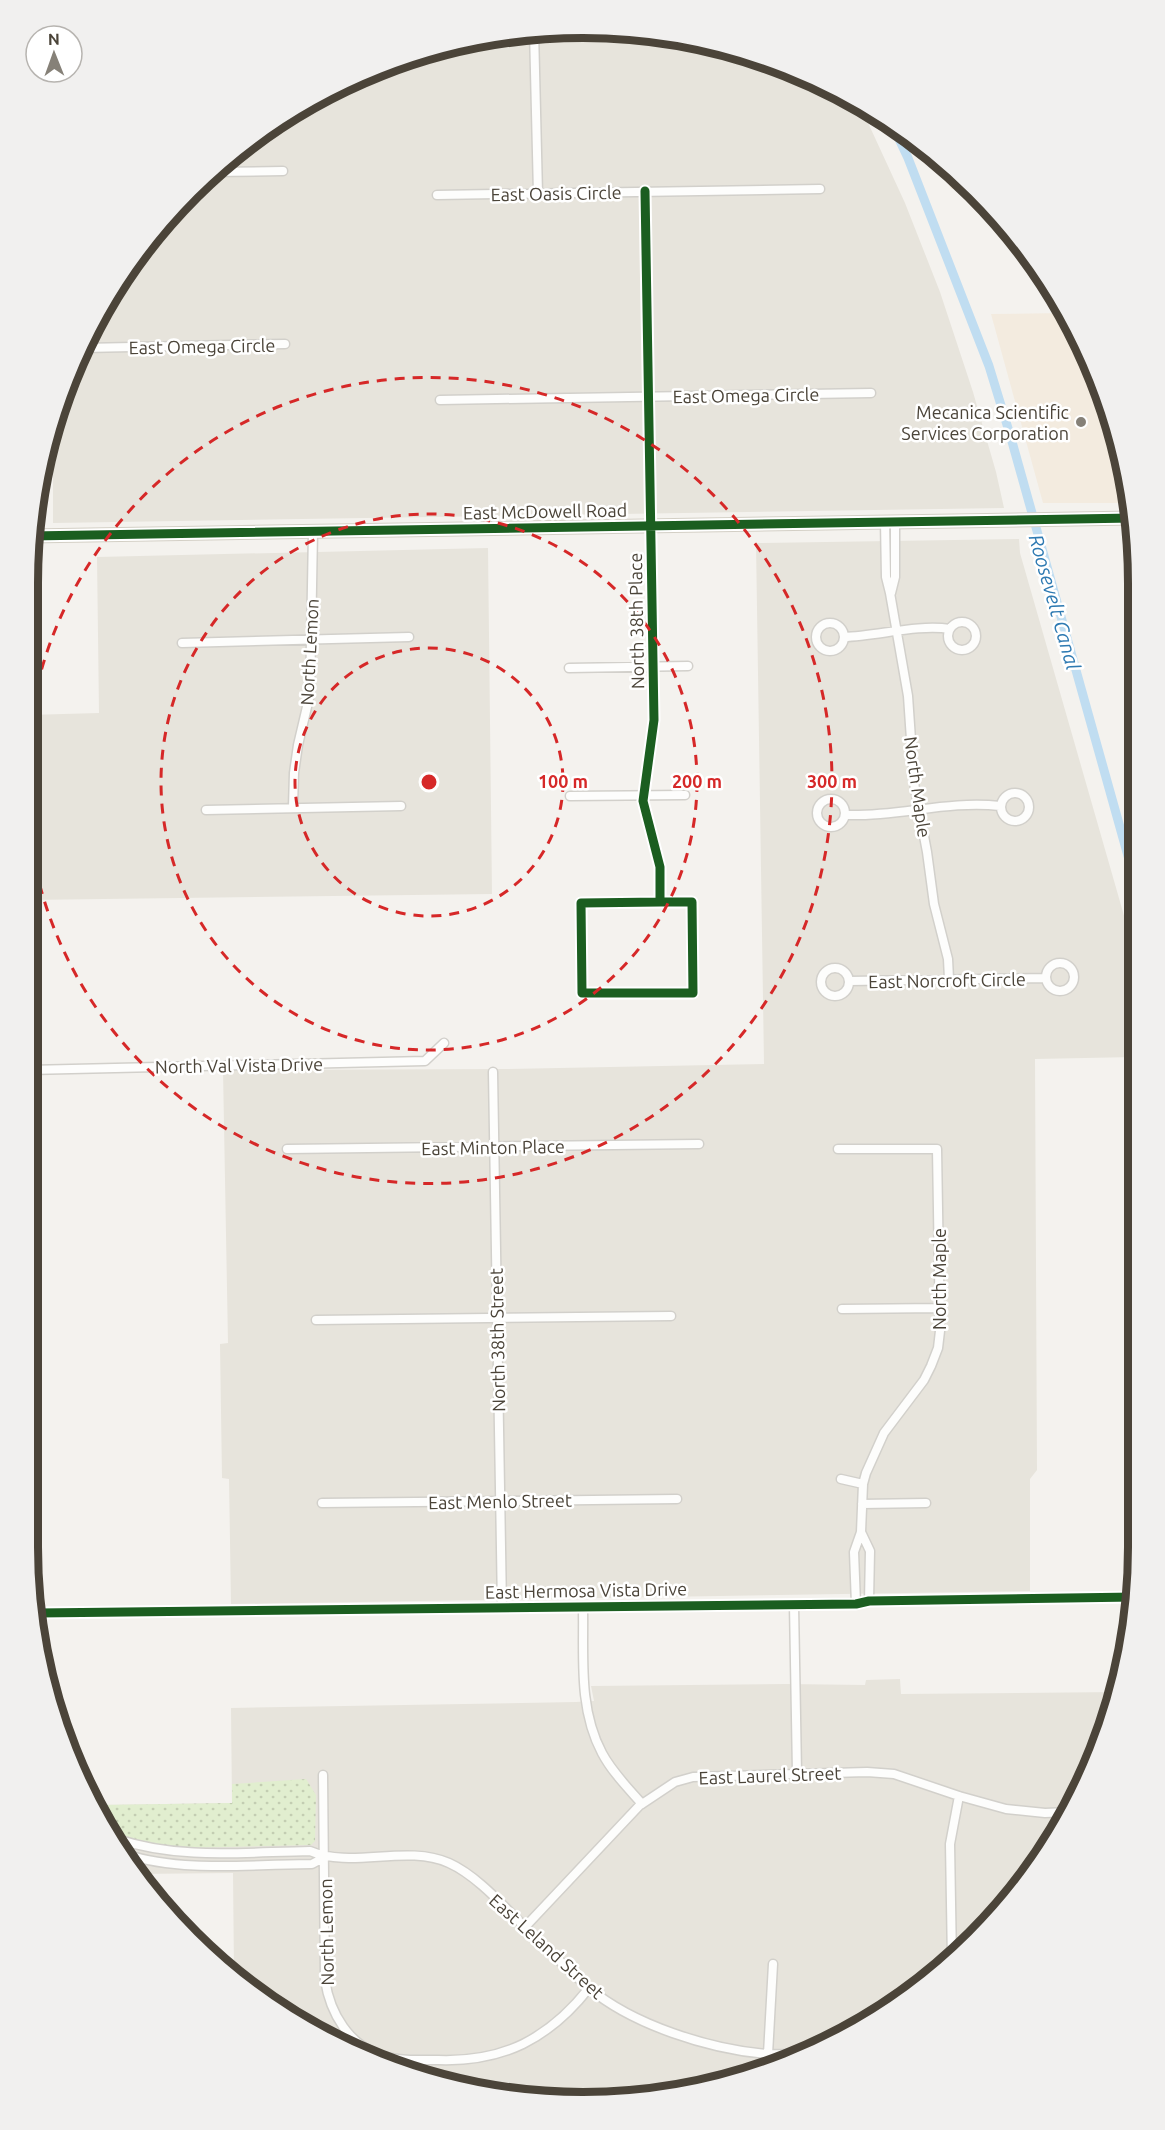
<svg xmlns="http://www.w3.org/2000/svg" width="1165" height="2130" viewBox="0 0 1165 2130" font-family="Ubuntu,sans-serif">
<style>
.residential{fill:#e7e4dc}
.commercial{fill:#f3ebdf}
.park{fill:url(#park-dots)}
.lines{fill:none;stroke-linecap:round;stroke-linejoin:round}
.canal{stroke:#c0ddf1;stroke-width:9}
.street-casing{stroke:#d2d0cb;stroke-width:11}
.secondary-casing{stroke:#d3cfc5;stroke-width:15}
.street{stroke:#fdfdfc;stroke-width:8}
.secondary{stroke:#f7f6f1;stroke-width:12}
.cycleway-casing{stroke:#fff;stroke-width:13}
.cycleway{stroke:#1b5e20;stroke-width:9}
.ring{fill:none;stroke:#d62828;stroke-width:3;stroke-dasharray:10 8}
.poi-dot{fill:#868178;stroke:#fff;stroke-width:2}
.labels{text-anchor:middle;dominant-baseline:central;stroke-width:5;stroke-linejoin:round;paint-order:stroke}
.street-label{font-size:18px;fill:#4b4439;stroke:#fff}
.poi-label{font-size:18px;fill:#4b4439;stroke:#fff;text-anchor:end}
.water-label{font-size:20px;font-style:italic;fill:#2e7ab2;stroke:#fff}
.rim{fill:none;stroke:#4b4439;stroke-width:8}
.centre{fill:#d62828;stroke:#fff;stroke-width:3}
.ring-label{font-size:18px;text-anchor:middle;font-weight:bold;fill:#d62828;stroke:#fff;stroke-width:5;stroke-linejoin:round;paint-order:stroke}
</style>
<defs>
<pattern id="park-dots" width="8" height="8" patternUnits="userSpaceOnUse" patternTransform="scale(1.5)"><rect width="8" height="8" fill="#e1eecf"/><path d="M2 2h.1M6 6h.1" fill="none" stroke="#c3cdb2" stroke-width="1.8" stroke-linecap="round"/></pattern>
</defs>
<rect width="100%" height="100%" fill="#f4f2ee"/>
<path class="residential" d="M546,28l109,4 106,24 97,45 47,102 35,89 33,100 23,80 8,36 -951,15v-89l-5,-1 53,-128 64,-89 79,-74 93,-58 101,-38z
M1019,539l1,14 115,401v103l-100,2 2,411 -7,9v112l-799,13 -2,-125 -7,-1 -2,-134 8,-1 -5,-273 284,-1 257,-5 -8,-521z
M488,548l4,346 -464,6v-185l71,-2 -2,-156z
M900,1679l1,15 218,-2 -55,133 -115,140 -154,96 -176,41 -180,-18 -165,-74 -40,-38 -1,-99 -97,1 -37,-69 133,-2 -1,-95 345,-6 18,-1 -3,-15 195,-2 79,1 1,-5z"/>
<path class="commercial" d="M936,156l13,9 21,24h-19z
M1064,313l44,91 24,99h-89l-52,-189z"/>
<path class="park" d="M306,1779l10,16 -1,46 -4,4 -126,3 -27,-3 -44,-12 -15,-28 133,-2v-19z"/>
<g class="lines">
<path class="canal" d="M892,124l16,34 81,208 22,72 124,443"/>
<g class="street-casing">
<path id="street" d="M534,30l4,164
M212,172l71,-1
M645,191l9,529 -11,81 17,66v35h32l1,91h-111l-1,-90 79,-1
M437,195l383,-6
M83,348l202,-4
M440,400l431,-7
M885,522l1,55 4,16 18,103 6,87 13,69 7,52 14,55 1,20
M891,593l4,-16v-55
M948 636a14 14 0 1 1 28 0a14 14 0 1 1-28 0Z
M816 637a14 14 0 1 1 28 0a14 14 0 1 1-28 0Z
M844,637c34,-1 73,-13 106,-8
M182,643l227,-6
M569,668l119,-2
M1001 807a14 14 0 1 1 28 0a14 14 0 1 1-28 0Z
M570,796l115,-1
M817 813a14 14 0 1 1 28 0a14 14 0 1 1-28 0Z
M293,807l1,-34 4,-28 12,-51 3,-162
M206,810l195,-4
M846,815c52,2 102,-15 154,-9
M1046 977a14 14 0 1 1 28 0a14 14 0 1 1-28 0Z
M821 982a14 14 0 1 1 28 0a14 14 0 1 1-28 0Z
M849,981l197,-3
M28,1070l397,-9 19,-18
M493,1072l9,536
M287,1149l412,-5
M838,1149h99l3,182 -2,17 -7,18 -7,14 -40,53 -18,40 -3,11 -2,48 -7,20 2,52
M842,1309l98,-1
M316,1320l355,-4
M841,1479l22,5
M322,1503l355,-4
M862,1504l64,-1
M861,1532l9,19 -1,50
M794,1605l3,168
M583,1607c1,49 -5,101 19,146 10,19 26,35 40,51
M38,1613l818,-9 13,-3 266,-4
M323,1775l2,205c5,33 24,66 58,76 18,5 37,4 55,4 29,1 58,-3 85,-16 26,-13 48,-33 66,-56
M117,1839c63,21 128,13 193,12 42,18 96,-7 139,12 29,13 57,46 80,68 20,19 39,39 60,57 44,37 120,61 177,66 13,1 27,0 41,-1
M125,1854c57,19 128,10 187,10l13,-7
M525,1927l114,-121 36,-24 18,-5 174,-5 27,2 65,22 47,13 39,4 24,-1
M952,1962l-2,-118 9,-48
M768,2054l5,-90"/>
</g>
<g class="secondary-casing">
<path id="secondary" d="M30,536l1103,-18"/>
</g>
<use href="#street" class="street"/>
<use href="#secondary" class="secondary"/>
<g class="cycleway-casing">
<path id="cycleway" d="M645,191l9,529 -11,81 17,66v35h32l1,91h-111l-1,-90 79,-1
M30,536l1103,-18
M38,1613l818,-9 13,-3 266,-4"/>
</g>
<use href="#cycleway" class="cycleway"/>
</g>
<g class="ring">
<circle cx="429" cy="782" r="134"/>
<circle cx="429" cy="782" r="268"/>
<path d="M28 740A403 403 0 1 1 28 821"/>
</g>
<circle class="poi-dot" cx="1081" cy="422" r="6"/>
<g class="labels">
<g class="street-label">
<text transform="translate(556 193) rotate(-1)">East Oasis Circle</text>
<text transform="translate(202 346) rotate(-1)">East Omega Circle</text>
<text transform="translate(746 395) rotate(-1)">East Omega Circle</text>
<text transform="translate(545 511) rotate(-1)">East McDowell Road</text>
<text transform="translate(636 621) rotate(-91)">North 38th Place</text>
<text transform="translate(309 652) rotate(-87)">North Lemon</text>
<text transform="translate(918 787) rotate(82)">North Maple</text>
<text transform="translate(947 980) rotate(-1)">East Norcroft Circle</text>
<text transform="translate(239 1065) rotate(-1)">North Val Vista Drive</text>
<text transform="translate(493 1147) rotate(-1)">East Minton Place</text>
<text transform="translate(939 1279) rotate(-90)">North Maple</text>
<text transform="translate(497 1340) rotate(-91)">North 38th Street</text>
<text transform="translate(500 1501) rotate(-1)">East Menlo Street</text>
<text transform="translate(586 1590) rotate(-1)">East Hermosa Vista Drive</text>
<text transform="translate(770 1775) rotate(-2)">East Laurel Street</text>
<text transform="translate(326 1932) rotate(-91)">North Lemon</text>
<text transform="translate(547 1946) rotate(42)">East Leland Street</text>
</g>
<g class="poi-label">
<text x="1069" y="412">Mecanica Scientific<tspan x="1069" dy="21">Services Corporation</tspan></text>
</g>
<g class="water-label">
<text transform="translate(1055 602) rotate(74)">Roosevelt Canal</text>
</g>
</g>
<path d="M0 0H1165V2130H0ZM583 38H583A545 545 0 0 1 1128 583V1547A545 545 0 0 1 583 2092H583A545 545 0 0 1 38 1547V583A545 545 0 0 1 583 38Z" fill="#f1f0ef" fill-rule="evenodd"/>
<path class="rim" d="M583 38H583A545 545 0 0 1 1128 583V1547A545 545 0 0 1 583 2092H583A545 545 0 0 1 38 1547V583A545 545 0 0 1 583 38Z"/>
<circle cx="429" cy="782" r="9" class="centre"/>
<g class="ring-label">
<text x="563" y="788">100 m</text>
<text x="697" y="788">200 m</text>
<text x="832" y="788">300 m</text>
</g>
<g transform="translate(54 54) rotate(359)"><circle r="28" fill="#ffffff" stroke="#b7b4b0" stroke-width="1.5"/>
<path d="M0-4.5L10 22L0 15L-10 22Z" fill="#868178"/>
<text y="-9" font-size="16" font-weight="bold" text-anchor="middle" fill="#4b4439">N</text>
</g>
</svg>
